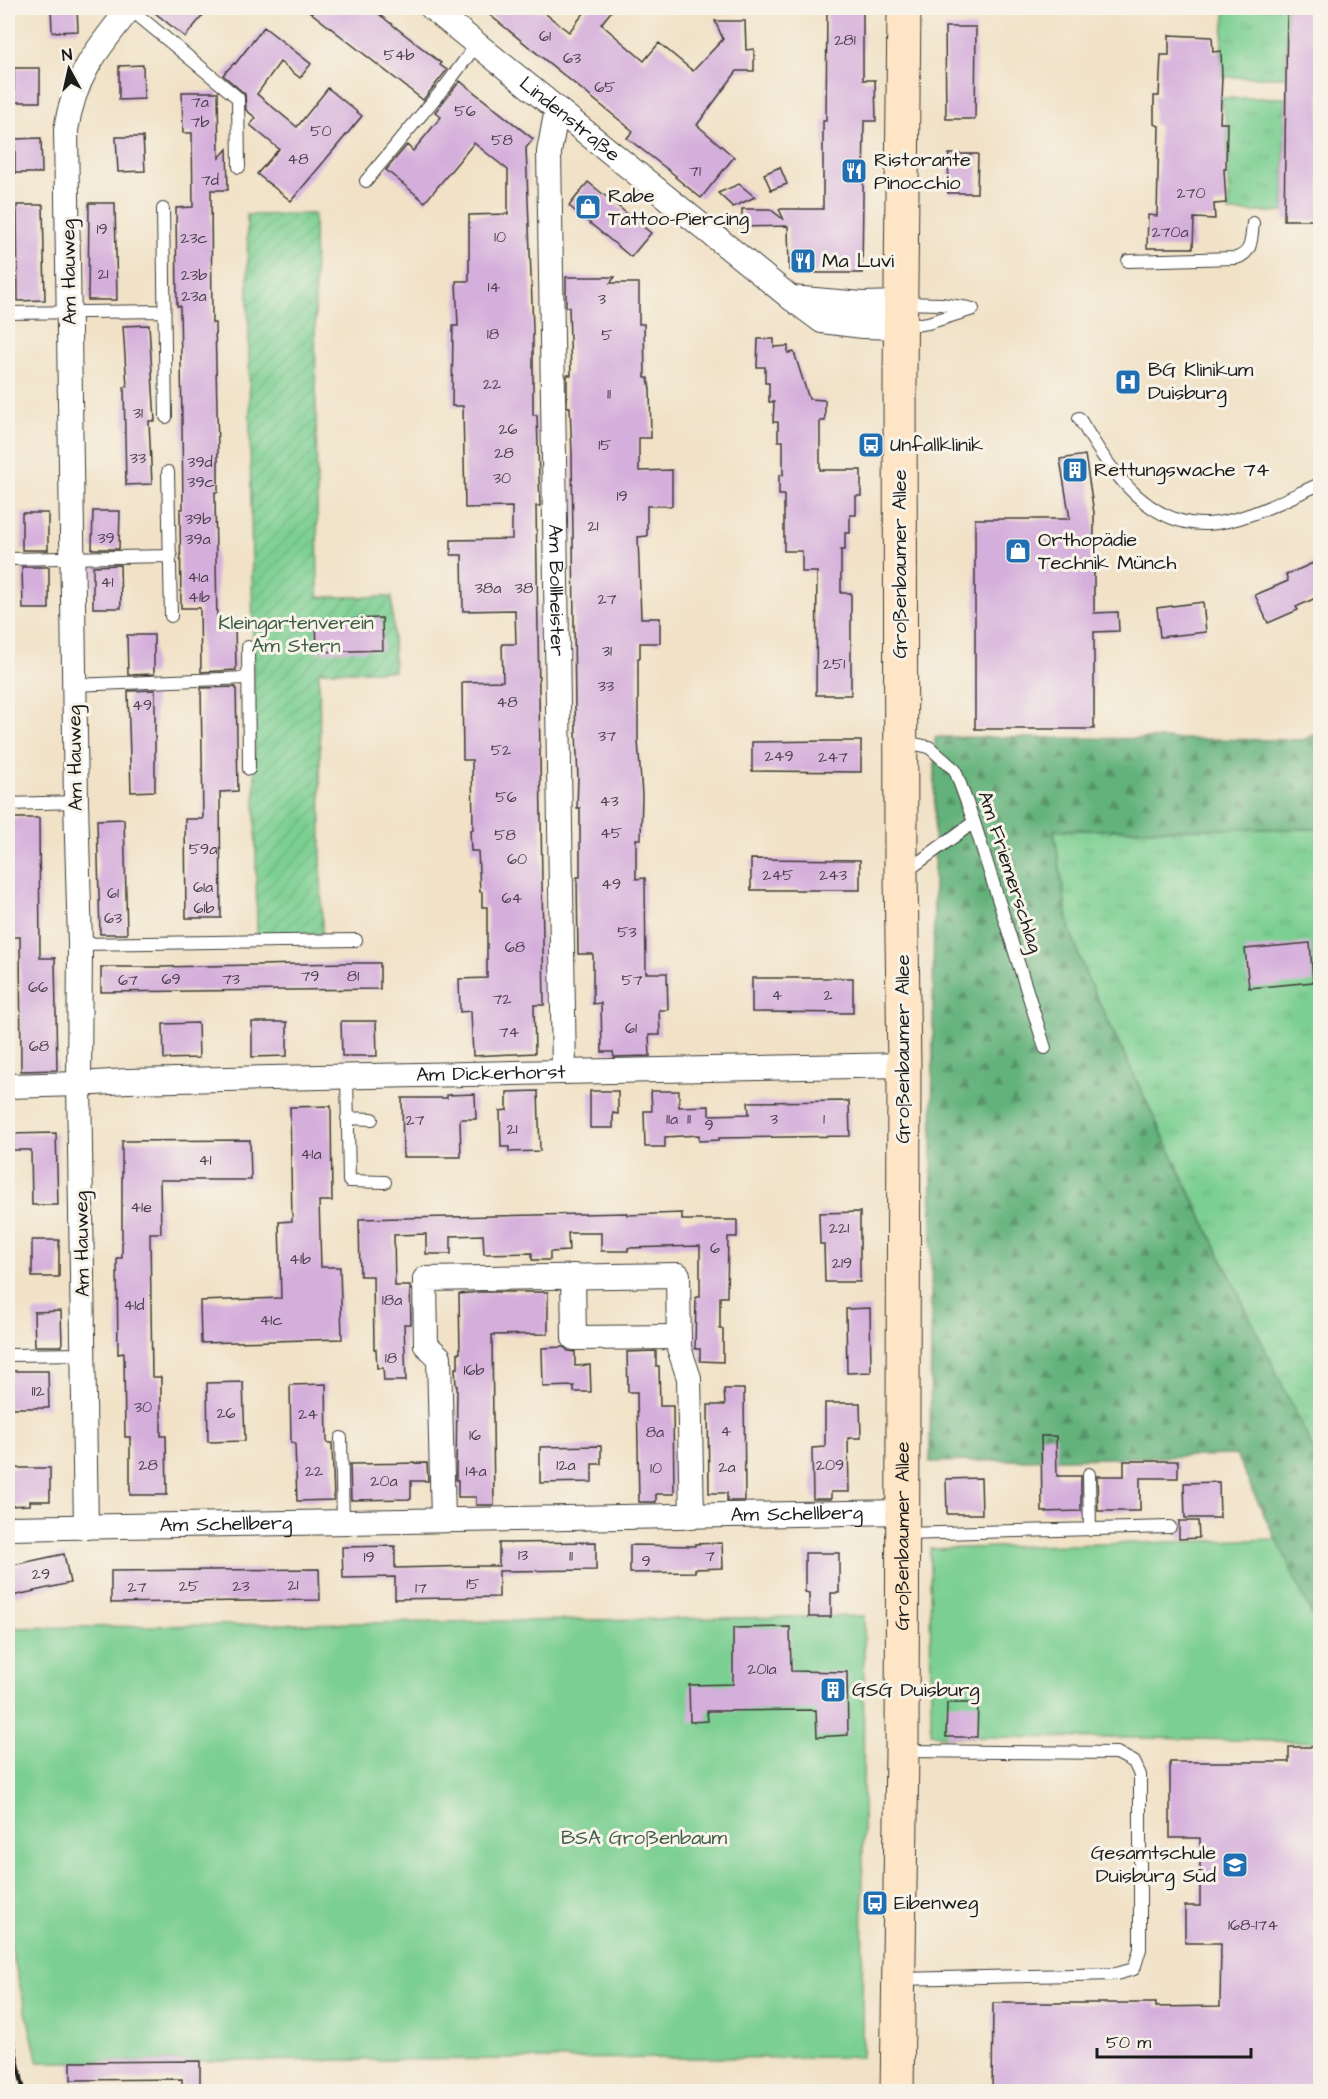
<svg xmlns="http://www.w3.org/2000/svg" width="1328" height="2099" viewBox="0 0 1328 2099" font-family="'Architects Daughter',sans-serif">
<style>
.grass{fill:url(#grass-tufts);stroke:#4c7657;stroke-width:1.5}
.forest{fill:url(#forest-firs);stroke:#40674c;stroke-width:1.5}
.park{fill:#7bcf92;stroke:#4c7657;stroke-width:1.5}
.garden{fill:url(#garden-furrows);stroke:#4c7657;stroke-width:1.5}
.building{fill:#d5afdb}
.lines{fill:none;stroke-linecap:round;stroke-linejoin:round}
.lane-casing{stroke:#3c3a36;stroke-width:14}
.street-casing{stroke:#3c3a36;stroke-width:26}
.secondary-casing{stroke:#3c3a36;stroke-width:35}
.lane{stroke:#fff;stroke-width:12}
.street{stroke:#fff;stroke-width:24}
.secondary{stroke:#fde5c5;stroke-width:33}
.rail{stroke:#1c1c1c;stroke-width:4.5}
.labels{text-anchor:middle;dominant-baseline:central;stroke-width:6;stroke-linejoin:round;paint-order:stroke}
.number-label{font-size:16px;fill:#4a414c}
.street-label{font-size:20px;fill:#1c1c1c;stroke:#f7f3e8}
.poi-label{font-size:20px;fill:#1c1c1c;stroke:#f7f3e8;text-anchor:start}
.park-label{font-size:20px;fill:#3d5b45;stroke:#f7f3e8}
</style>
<defs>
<pattern id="grass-tufts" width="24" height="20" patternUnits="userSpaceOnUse" patternTransform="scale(1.5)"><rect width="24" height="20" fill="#7bcf92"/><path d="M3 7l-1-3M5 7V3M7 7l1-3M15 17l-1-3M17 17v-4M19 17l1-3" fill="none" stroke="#6ab17d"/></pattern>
<pattern id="forest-firs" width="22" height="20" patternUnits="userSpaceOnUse" patternTransform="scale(1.5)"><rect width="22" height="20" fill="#64b27c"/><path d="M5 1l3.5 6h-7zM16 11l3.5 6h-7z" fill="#529065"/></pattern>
<pattern id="garden-furrows" width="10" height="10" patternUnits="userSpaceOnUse" patternTransform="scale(1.5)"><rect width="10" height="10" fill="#7bcf92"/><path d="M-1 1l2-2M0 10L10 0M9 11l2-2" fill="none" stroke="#6ab17d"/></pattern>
</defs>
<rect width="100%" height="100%" fill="#f7f3e8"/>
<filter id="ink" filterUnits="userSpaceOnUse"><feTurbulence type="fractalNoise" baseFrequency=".0167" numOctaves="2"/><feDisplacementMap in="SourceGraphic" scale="12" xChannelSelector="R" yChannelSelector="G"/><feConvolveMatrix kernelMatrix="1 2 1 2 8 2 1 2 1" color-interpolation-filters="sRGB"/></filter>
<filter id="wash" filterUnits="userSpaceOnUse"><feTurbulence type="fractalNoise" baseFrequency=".008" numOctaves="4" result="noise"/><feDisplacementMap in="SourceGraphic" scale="24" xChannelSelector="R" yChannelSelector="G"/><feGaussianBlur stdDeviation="1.35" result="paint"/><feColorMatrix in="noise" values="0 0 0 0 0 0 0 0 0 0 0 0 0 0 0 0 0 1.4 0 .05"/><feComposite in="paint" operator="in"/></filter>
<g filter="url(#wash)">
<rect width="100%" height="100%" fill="#f1e2c7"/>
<path class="grass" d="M1226,8h61l-1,69h-64l-1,-26z
M1221,98h64l-1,114h-55l-2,-89z
M1320,829v636l-234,-490 -17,-48 -15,-97z"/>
<path class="forest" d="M1320,732v97l-266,1 15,97 17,48 234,489v170l-84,-179 -306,7 5,-725 368,3z"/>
<path class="park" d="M1277,1539l43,95v108l-172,-4 -171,-1h-31l-15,-4 -1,-184z
M864,1616l-2,441 -824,5 -30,-127v-307z"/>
<path class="garden" d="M314,214l4,383h74l2,74h-75l3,263 -65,1 -10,-720z"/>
<g id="blocks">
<path class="building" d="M51,8h26l1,23 -26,1z
M149,8h60l-24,29z
M305,8h66l70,55 -1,2 7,5 -24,30z
M481,8h57l31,24 19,-24h26l-13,16 43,37 15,-18 34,28 30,-32 -8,-18h30l1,29 8,-1v22h-17l-40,54 37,32 -33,41 -26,-21 1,-1 -49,-38 6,-7z
M827,8h36v72h12l1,41h-12l-2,152h-43l-30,-3 -1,-44 -46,1v-18h28l14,11 -5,-11h44v-88h3z
M1287,8h33v212h-36z
M264,27l47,37 -11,14 -20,-16 -23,32 40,33 31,-39 34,28 -71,85 -34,-27 22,-25 -29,-24 6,-7 -10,-8 -1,-16 -22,-19 11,-12 1,1z
M945,27h31l-1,92h-29z
M1169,35l43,2 1,15 8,-1 1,26 -2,46h7l-1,46h-2l2,34 -12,1 1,15 -21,-1 -1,30h-46l1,-33 9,1 2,-90 -5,-2v-28h5l2,-41h8z
M143,65l1,34 -25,1v-34z
M14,68h26v34h-26z
M460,81l73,58 -7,9 7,180v87h4l2,62 1,29h-4l8,499h-10l1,48 -62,3 -2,-45 -11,1 -1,-33 28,-1v-71h-5v-15h-2l-2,-41h-7l-1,-21h3l-1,-70h-9l-1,-78 41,-1 -1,-37h14l-1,-34 -52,1 -1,-56h-11v-15l61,-1v-32l-47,1 -2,-102h-11l1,-80h5l-2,-45h13v-66l39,-1v-44l-34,-27 -49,59 -39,-32 21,-25 6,6 28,-34 -6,-5z
M182,92h36l1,66 8,-9 1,41h-17l1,133h3l3,128v41h-3l2,133 18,-1 1,46 -35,2 -1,-64h-19l-1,-99h3l-1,-87 -2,-116h-3l-1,-98 17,-1 -1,-74h-9z
M116,137h27l2,34 -27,1z
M41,138l1,35h-27v-34z
M949,154h29l-1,39h-29z
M780,167l7,17 -16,6 -7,-16z
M588,182l63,51 -20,24 -62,-51z
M739,184l16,13 -22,10 -15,-14z
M89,203h26l2,97h-29z
M17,205h26l2,95 -27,1z
M566,277h49l-5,6h29v41h5l1,54h3l2,11 1,49h-12v33l33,-1v36h-25v30l-9,1 3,81h19v25h-20v15h-2v83l4,53 -1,45h-5v40l9,-1 1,95h21l1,37h-9l1,25h-11l1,21 -36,1 -1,-5h-11l-1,-49 -8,1v-50h-15l-1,-77h3v-69h-3l1,-29 -3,-71 -3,-254 -2,-47h-3v-32h4l-2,-68h-3z
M149,325l6,96h-6l3,63 -26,1 -2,-98h3l-4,-61z
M758,339h16v8l14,-1v7l6,-1 15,47 16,1v21h-5v49h41v26h-5v19h-6v18h-5v17h-4v43h10v102h-35l1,-123h-15v-21h-18v-56h-5v-20h4v-34h-5v-19h-5l1,-20h-5v-19h-4v-16h-8z
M1085,455l9,58v100l24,-1 1,19 -25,1v97h-119v-210h95l-10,-60z
M93,511h27l-1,38h-27z
M22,513h26v37h-26z
M1320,560v36l-24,11 2,3 -30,13 -13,-28 33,-14 -2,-6z
M120,565l1,43h-28v-42z
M22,567h27v42h-26z
M1203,602l3,30 -46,5 -3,-29z
M382,618l1,32 -66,2 -1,-32z
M127,635h27v39l-26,1z
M236,687l2,104 -18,1 1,126h-35l-1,-99h18l-2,-131z
M155,690v101l-24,1 -3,-101z
M829,741h32v31l-109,-1v-29z
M8,818h31l1,140h15l2,112 -36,1 -1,-134h-12z
M124,819l3,115h-27l-3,-114z
M751,859l109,1v30h-109z
M1310,943l3,39 -64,6 -4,-39z
M345,963h35v26l-279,3v-25h61z
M752,978h101v35l-101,-1z
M341,1021h35l1,35h-35z
M252,1022h35v34l-35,1z
M198,1023l1,35 -35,1 -1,-35z
M538,1091l2,60 -31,1v-5h-8l-1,-36 7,-1v-18z
M590,1091h28v23l-5,-1v15h-23z
M651,1091h28v16l30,-1v9l40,-1 -1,-12 101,-1 1,35 -131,2v2l-20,1v-6l-34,2v10h-20l-1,-36h8z
M475,1094l1,25h-16l1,38h-58l-1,-59h45v-3z
M331,1106l1,95h-13l2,66h19l2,72 -141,4 -1,-42 81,-3 -2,-76 13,-1 -2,-114z
M56,1133l2,72h-26l-1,-55h-23v-16z
M250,1140l1,40h-91l1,53h-11l2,144h9v59h5l1,59h-37v-58h-5l-1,-84 -6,1 -1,-96h5v-117z
M860,1212v70h-35l-1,-38h-4l-1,-31z
M627,1213v2l55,-2v7h55v17h-9l-1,60h-7v32h3v33l-23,-1v-12h-5l1,-52h4v-51l-72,2v3h-27v-18h-33l1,18 -19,1v8h-18v-7l-48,1 -1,-19 -32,1v18h-25v-20l-32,1 1,51h15l1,38h-7l2,57h-22l-1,-13h-6l-1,-19h-2l-1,-73h-13l-1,-57z
M32,1240h27v37h-27z
M479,1292h69v42l-56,1 2,170h-18v-8h-18v-17h-2l1,-94h-1l-1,-18h3v-15h2l-1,-59z
M870,1308l1,64 -24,1 -1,-64z
M61,1311l1,35h-27l-1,-34z
M564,1347l4,4 7,1v14l15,-1 1,27h-17v-6l-31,1 -1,-39z
M656,1351v15h3l1,40h13l1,88h-18v8h-17l-2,-110h-9l-1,-40z
M8,1371h40l1,37h-41z
M243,1382l2,59 -37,1 -1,-59z
M326,1384l1,59h5l2,57 -37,1 -2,-58h-4l-1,-58z
M724,1389h20l1,112h-18v-8h-18l-1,-88h17z
M825,1403h35l1,35h-13l1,54h-18v7h-18l-1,-51 13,-1z
M1041,1436h15l1,40h24v35l-39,1z
M601,1446v18h-9v18l-52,1v-36z
M1124,1461h54v17h-38v33h-42l-1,-35h27z
M427,1463l1,18h-17v18l-60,1 -1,-36z
M8,1468h42v33h-20v4l-22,1z
M981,1478l1,36h-35l-1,-35z
M1219,1482l1,36h-35l-1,-35z
M1179,1521h19l1,17 -20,1z
M596,1542v28l-97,1v26l-104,2v-22l-52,1 -1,-31 53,-1v22l81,-2h23v-23z
M722,1543l1,25 -28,1v3l-65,1v-28l65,1v-2z
M805,1553h34v40h-8v24h-22v-24l-4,-1z
M64,1554l6,29 -62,14v-31z
M319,1569l1,31 -209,3v-32z
M790,1627l1,44 56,1 1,63 -31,2 -1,-27 -109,1 1,10 -18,1 -1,-37 44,-1v-56z
M947,1703h31l-1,34h-31z
M1289,1747h31v344h-328l1,-88h163v4l64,-1 1,-63h-36v-37h15v-68h-30v-76h119z
M200,2061v30h-18v-12l-111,1v-18z"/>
</g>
</g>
<g filter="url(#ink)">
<use href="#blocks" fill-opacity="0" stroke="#3c3a36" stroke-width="1.5"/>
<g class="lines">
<g class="lane-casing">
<path id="lane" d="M129,8l109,90 1,69
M366,181l81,-97 30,-40
M163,209l3,208
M1128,261l108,-3c17,-5 15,-20 17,-35
M902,303l39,1 28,4
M8,313l156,-2
M901,327l27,-4 45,-14
M1079,418c28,47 66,108 128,106 39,-2 78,-25 113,-40
M168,472l3,144
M8,559l163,-3
M248,647l1,122
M74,685l173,-7
M901,741l28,6 26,23 19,52 71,226
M8,804l68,-2
M904,873l70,-51
M80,944l276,-4
M347,1076l2,105 36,1
M347,1118l25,1
M8,1355l75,-1
M341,1438l2,84
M1089,1474l1,56
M903,1534l267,-7
M900,1979l216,-5 18,-5 6,-20v-174l-6,-13 -17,-9 -212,-2"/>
</g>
<g class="street-casing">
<g id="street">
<path id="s1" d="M432,8l359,290 31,23 41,5 38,1"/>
<path id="s2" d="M557,109l-8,43 15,920"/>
<path d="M791,298l71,6 40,-1"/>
<path id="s3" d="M8,1086l71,-2 48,-3 777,-16"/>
<path d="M573,1276l1,62 105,-1"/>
<path d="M443,1520l-4,-163 -13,-12 -1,-66 253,-4 1,73 10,30 3,139"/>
<path d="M86,1527l-7,-443 1,-140 -4,-142 -10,-672c8,-54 31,-81 64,-122"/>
<path id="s4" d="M8,1528l894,-16"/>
</g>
</g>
<g class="secondary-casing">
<g id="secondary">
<path id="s5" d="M897,2092l5,-341 2,-686 -3,-189 -1,-500 4,-368"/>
</g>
</g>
<use href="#lane" class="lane"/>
<use href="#street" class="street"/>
<use href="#secondary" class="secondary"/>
<path class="rail" d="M8,2018l16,74
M8,2082l2,10"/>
</g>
</g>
<defs>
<g id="restaurant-square" transform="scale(1.35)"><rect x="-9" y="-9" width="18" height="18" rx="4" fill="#1f6fb2" stroke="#f7f3e8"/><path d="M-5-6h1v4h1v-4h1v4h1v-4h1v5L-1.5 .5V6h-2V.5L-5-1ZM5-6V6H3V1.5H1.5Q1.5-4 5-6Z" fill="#fff"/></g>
<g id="shop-square" transform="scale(1.35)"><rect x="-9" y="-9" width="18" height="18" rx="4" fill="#1f6fb2" stroke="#f7f3e8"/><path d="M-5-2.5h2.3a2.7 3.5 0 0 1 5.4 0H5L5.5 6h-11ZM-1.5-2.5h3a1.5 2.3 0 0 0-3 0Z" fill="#fff"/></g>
<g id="hospital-square" transform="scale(1.35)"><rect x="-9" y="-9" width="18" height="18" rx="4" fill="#1f6fb2" stroke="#f7f3e8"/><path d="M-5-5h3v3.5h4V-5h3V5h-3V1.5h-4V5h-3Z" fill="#fff"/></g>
<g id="bus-square" transform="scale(1.35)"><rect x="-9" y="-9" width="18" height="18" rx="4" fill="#1f6fb2" stroke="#f7f3e8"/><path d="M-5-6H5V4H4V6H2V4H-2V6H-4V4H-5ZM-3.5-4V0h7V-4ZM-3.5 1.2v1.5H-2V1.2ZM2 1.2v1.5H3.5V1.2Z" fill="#fff"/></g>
<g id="building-square" transform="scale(1.35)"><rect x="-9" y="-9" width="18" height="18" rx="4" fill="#1f6fb2" stroke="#f7f3e8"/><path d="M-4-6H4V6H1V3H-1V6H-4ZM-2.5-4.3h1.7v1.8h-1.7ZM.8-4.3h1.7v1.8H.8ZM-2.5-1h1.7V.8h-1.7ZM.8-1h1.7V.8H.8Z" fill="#fff"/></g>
<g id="school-square" transform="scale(1.35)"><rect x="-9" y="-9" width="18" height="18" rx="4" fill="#1f6fb2" stroke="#f7f3e8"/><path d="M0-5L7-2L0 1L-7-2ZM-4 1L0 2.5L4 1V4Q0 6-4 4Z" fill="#fff"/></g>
</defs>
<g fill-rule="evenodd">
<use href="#restaurant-square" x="854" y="171"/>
<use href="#shop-square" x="588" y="207"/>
<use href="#restaurant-square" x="803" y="261"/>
<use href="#hospital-square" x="1128" y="382"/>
<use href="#bus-square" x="871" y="445"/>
<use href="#building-square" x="1075" y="470"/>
<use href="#shop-square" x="1018" y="551"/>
<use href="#building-square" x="833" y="1690"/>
<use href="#school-square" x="1235" y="1865"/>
<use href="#bus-square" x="875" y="1903"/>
</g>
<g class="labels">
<g class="number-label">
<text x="545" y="36">61</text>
<text x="845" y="40">281</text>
<text x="399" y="55">54b</text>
<text x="572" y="58">63</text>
<text x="605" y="87">65</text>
<text x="200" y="102">7a</text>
<text x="465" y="111">56</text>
<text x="200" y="122">7b</text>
<text x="321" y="131">50</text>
<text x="502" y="140">58</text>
<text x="298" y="159">48</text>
<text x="695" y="171">71</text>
<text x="210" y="180">7d</text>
<text x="1191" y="193">270</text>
<text x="102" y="229">19</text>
<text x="1170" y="232">270a</text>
<text x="500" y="237">10</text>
<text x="194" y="238">23c</text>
<text x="103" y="274">21</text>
<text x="194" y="275">23b</text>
<text x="494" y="287">14</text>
<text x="194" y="296">23a</text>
<text x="602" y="299">3</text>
<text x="493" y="334">18</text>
<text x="607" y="335">5</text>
<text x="492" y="384">22</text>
<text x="609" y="394">11</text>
<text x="138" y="413">31</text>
<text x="508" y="429">26</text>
<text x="605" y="445">15</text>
<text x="504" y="453">28</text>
<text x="138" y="458">33</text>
<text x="200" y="462">39d</text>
<text x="502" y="478">30</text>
<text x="201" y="482">39c</text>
<text x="622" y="496">19</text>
<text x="198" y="519">39b</text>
<text x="593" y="526">21</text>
<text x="106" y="538">39</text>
<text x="198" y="539">39a</text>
<text x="198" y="577">41a</text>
<text x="107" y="582">41</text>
<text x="488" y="588">38a</text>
<text x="524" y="588">38</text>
<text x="199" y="597">41b</text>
<text x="607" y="599">27</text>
<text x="607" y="651">31</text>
<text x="834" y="664">251</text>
<text x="606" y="686">33</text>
<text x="507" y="702">48</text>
<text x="142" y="705">49</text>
<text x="607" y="736">37</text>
<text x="501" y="750">52</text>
<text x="779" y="756">249</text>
<text x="833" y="757">247</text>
<text x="506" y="797">56</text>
<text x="609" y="801">43</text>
<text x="611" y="833">45</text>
<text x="505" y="835">58</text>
<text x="203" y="849">59a</text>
<text x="517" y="859">60</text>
<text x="778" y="875">245</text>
<text x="833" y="875">243</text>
<text x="611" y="884">49</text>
<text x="203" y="887">61a</text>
<text x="113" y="893">61</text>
<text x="512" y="898">64</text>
<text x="204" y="908">61b</text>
<text x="113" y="918">63</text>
<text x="627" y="932">53</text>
<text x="515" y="947">68</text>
<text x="310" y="976">79</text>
<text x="353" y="976">81</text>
<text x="171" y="979">69</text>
<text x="231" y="979">73</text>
<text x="128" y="980">67</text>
<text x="632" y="980">57</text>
<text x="38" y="987">66</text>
<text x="777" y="995">4</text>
<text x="828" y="995">2</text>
<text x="502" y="999">72</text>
<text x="631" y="1028">61</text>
<text x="509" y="1032">74</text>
<text x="39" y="1046">68</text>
<text x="672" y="1119">11a</text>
<text x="689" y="1119">11</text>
<text x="774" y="1119">3</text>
<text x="824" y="1119">1</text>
<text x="415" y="1120">27</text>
<text x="709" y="1125">9</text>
<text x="512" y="1129">21</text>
<text x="311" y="1154">41a</text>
<text x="205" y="1160">41</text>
<text x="141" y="1207">41e</text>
<text x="839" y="1228">221</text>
<text x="715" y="1248">6</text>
<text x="300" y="1259">41b</text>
<text x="842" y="1263">219</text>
<text x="392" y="1300">18a</text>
<text x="134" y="1305">41d</text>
<text x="271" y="1320">41c</text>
<text x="391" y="1358">18</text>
<text x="474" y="1370">16b</text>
<text x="38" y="1391">112</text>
<text x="143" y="1407">30</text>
<text x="226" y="1413">26</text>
<text x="308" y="1414">24</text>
<text x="726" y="1431">4</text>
<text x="655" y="1432">8a</text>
<text x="475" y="1435">16</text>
<text x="148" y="1465">28</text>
<text x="566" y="1465">12a</text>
<text x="830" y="1465">209</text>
<text x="727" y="1467">2a</text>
<text x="656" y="1468">10</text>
<text x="314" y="1471">22</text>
<text x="476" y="1471">14a</text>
<text x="384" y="1481">20a</text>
<text x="523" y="1555">13</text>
<text x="571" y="1556">11</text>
<text x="710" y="1556">7</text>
<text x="369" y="1557">19</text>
<text x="646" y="1561">9</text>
<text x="41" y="1574">29</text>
<text x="473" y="1584">15</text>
<text x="293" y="1585">21</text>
<text x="189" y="1586">25</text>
<text x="241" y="1586">23</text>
<text x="137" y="1587">27</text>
<text x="421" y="1588">17</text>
<text x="762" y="1669">201a</text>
<text x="1253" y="1925">168-174</text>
</g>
<g class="street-label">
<text stroke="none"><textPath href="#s1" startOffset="177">Lindenstraße</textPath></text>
<text transform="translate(69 272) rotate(-91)">Am Hauweg</text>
<text transform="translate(900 564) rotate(-90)">Großenbaumer Allee</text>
<text stroke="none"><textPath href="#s2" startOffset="482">Am Bollheister</textPath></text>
<text transform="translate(75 758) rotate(-91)">Am Hauweg</text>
<text transform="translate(1010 872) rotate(72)">Am Friemerschlag</text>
<text transform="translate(903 1049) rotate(-90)">Großenbaumer Allee</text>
<text stroke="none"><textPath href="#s3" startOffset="483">Am Dickerhorst</textPath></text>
<text transform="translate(82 1244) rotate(-91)">Am Hauweg</text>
<text stroke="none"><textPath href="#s4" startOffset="789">Am Schellberg</textPath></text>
<text stroke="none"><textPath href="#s4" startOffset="218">Am Schellberg</textPath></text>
<text stroke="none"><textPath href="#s5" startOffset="556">Großenbaumer Allee</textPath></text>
</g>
<g class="poi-label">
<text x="874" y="160">Ristorante<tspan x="874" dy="23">Pinocchio</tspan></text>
<text x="608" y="196">Rabe<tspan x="608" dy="23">Tattoo-Piercing</tspan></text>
<text x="822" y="261">Ma Luvi</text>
<text x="1148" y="370">BG Klinikum<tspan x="1148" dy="23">Duisburg</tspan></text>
<text x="890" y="445">Unfallklinik</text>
<text x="1094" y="470">Rettungswache 74</text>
<text x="1038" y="540">Orthopädie<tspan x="1038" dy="23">Technik Münch</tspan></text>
<text x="852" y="1690">GSG Duisburg</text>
<text x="1216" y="1853" text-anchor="end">Gesamtschule<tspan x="1216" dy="23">Duisburg Süd</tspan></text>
<text x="894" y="1903">Eibenweg</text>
</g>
<g class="park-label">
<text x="296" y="623">Kleingartenverein<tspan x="296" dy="23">Am Stern</tspan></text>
<text x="644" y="1838">BSA Großenbaum</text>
</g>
</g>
<rect width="1328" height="2099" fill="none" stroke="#f7f3e8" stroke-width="30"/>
<g transform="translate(69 69) rotate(352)" stroke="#f7f3e8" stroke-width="4.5" paint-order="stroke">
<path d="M0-4.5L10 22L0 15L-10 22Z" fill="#1c1c1c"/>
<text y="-9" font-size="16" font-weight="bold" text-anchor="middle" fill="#1c1c1c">N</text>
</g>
<path d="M1097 2048v9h154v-9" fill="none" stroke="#1c1c1c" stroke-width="3"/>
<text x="1106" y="2048" font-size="18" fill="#1c1c1c" stroke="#f7f3e8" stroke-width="4.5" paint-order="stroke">50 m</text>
</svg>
